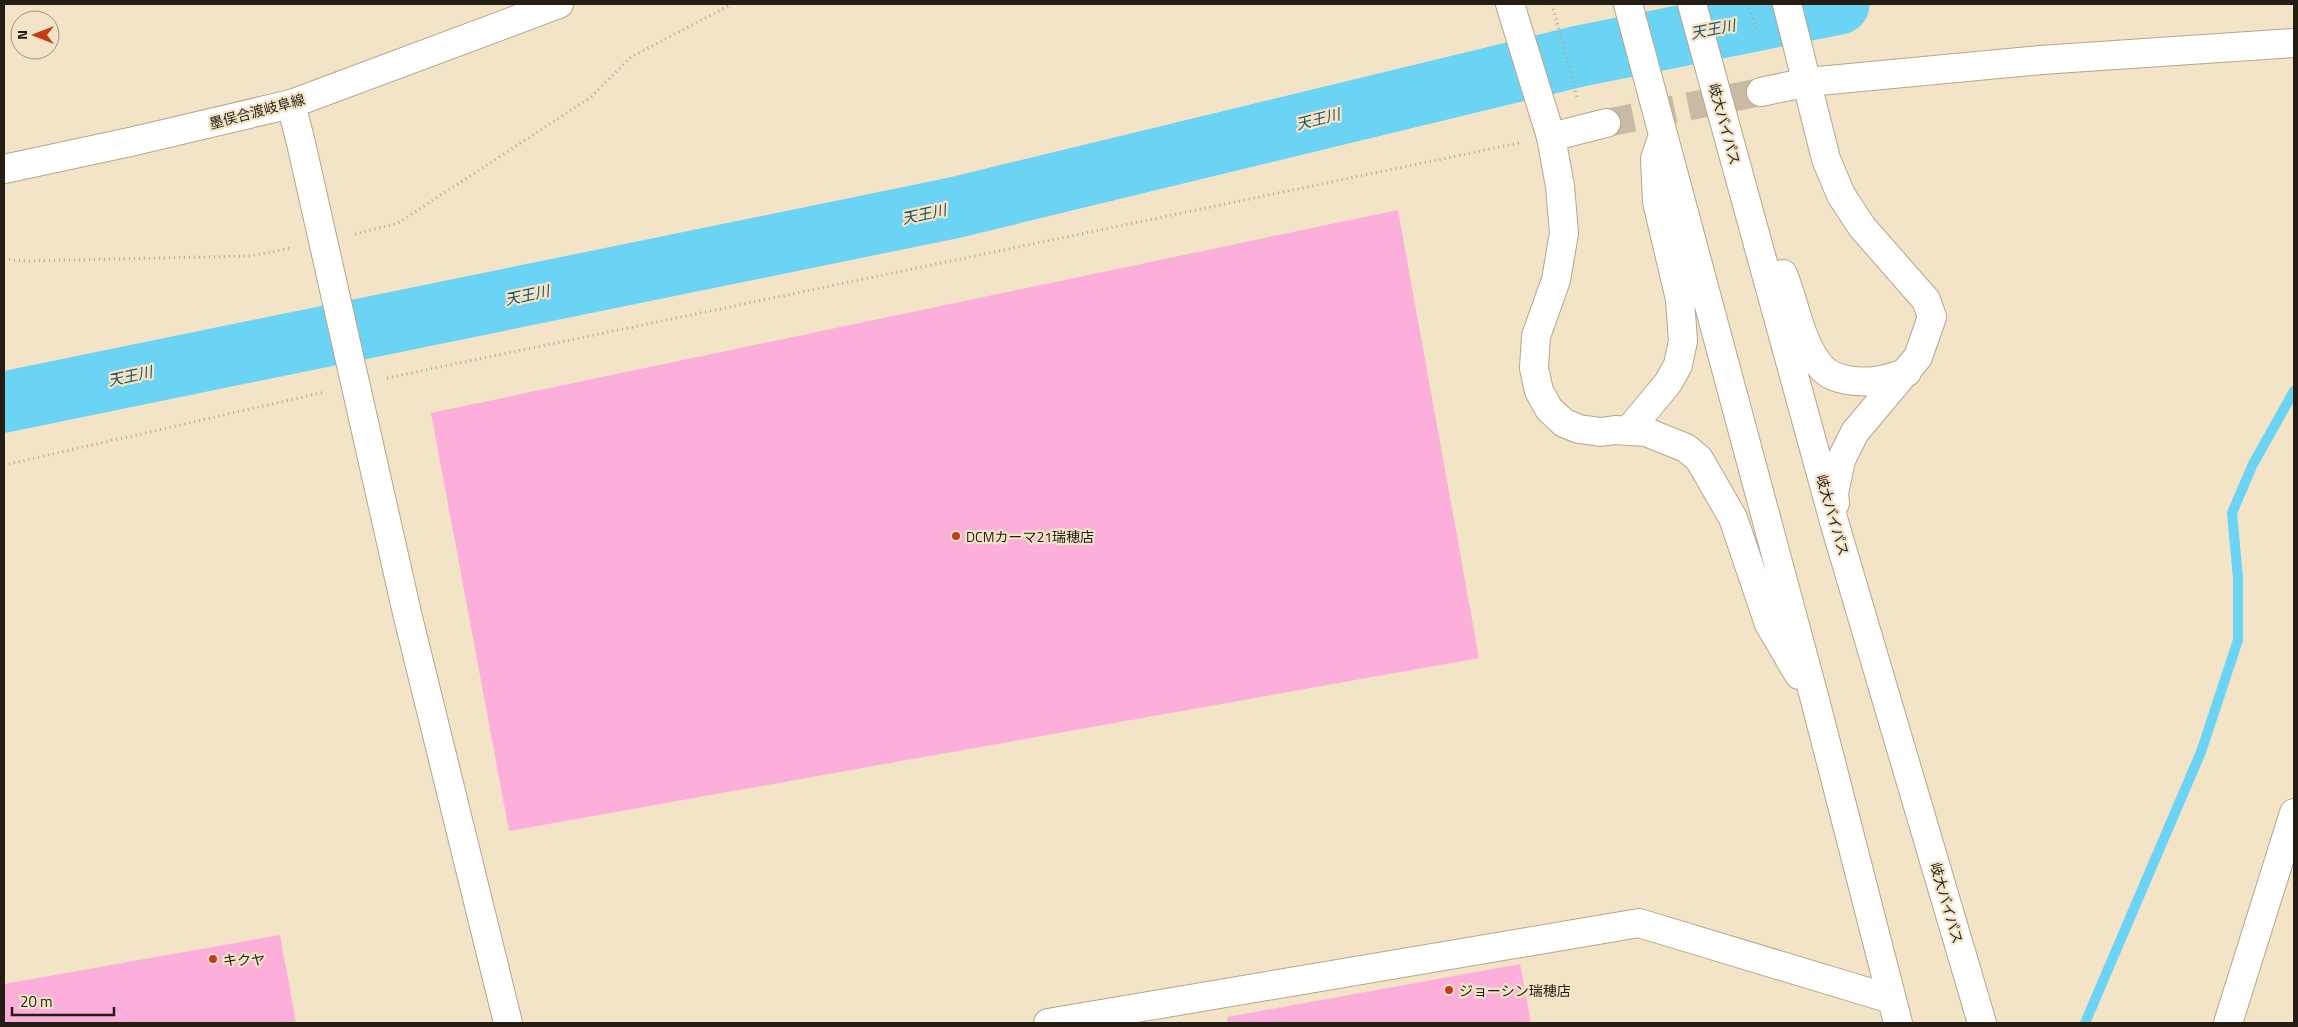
<svg xmlns="http://www.w3.org/2000/svg" width="2298" height="1027" viewBox="0 0 2298 1027" font-family="'Titillium Web','Noto Sans JP',sans-serif">
<style>
.lines{fill:none;stroke-linecap:round;stroke-linejoin:round}
.stream{stroke:#6bd3f4;stroke-width:10}
.river{stroke:#6bd3f4;stroke-width:61}
.building{fill:#fdafdc}
.minor-tunnel{stroke:#c9bba3;stroke-width:28;stroke-dasharray:28 14;stroke-linecap:butt}
.minor-casing{stroke:#b6a68c;stroke-width:30}
.major-casing{stroke:#b6a68c;stroke-width:30}
.highway-casing{stroke:#b6a68c;stroke-width:30}
.path{stroke:#b3a68f;stroke-width:3;stroke-dasharray:1 4;stroke-linecap:butt}
.minor{stroke:#fff;stroke-width:28}
.major{stroke:#fff;stroke-width:28}
.highway{stroke:#fff;stroke-width:28}
.minor-bridge-casing{stroke:#b6a68c;stroke-width:30;stroke-linecap:butt}
.minor-bridge{stroke:#fff;stroke-width:28}
.poi-dot{fill:#c53c18;stroke:#f3e3c7;stroke-width:2}
.labels{text-anchor:middle;dominant-baseline:central;stroke-width:4.5;stroke-linejoin:round;paint-order:stroke}
.street-label{font-size:14px;fill:#231d13;stroke:#f3e3c7}
.poi-label{font-size:14px;fill:#231d13;stroke:#f3e3c7;text-anchor:start}
.water-label{font-size:15px;font-style:italic;fill:#265361;stroke:#f3e3c7}
</style>
<rect width="100%" height="100%" fill="#f3e3c7"/>
<g class="lines">
<path class="stream" d="M2085,1023l116,-271 37,-112v-62l-6,-65 21,-49 41,-73"/>
<path class="river" d="M4,402l949,-194 627,-152 259,-52"/>
</g>
<path class="building" d="M1398,210l81,448 -970,173 -78,-418z
M280,935l16,88h-292v-39z
M1520,964l11,59h-303l-1,-6z"/>
<g class="lines">
<path class="minor-tunnel" d="M1606,123l155,-31"/>
<g class="minor-casing">
<path id="minor" d="M1761,92l47,-10 233,-22 253,-17
M291,104l10,39
M1551,137l55,-14
M407,613l101,410
M1048,1023l591,-100 252,76
M2228,1023l66,-210"/>
</g>
<g class="major-casing">
<path id="major" d="M4,169l126,-27 161,-38 268,-100"/>
</g>
<g class="highway-casing">
<path id="highway" d="M1510,4l41,133 9,49 4,47 -8,47 -20,56 -2,32 5,23 10,18 15,14 15,6 22,3 14,-2 31,2 40,16 13,11 34,59 36,106 30,51
M1628,4l187,696 83,323
M1692,4l143,521 147,498
M1787,4l39,155 15,36 21,32 64,73 6,17 -14,40 -63,75 -14,28 -7,33 1,10
M1783,274c12,29 18,73 40,95 7,7 15,9 24,11 22,4 40,0 60,-8
M1629,430l39,-47 10,-18 5,-24 -3,-42 -23,-97 -2,-43 7,-21"/>
</g>
<path class="path" d="M1552,4l25,93
M1747,4l12,29
M355,234l43,-11 193,-126 40,-40 101,-53
M4,259l21,2 224,-5 43,-8
M387,378l1132,-235
M4,465l321,-73"/>
<use href="#minor" class="minor"/>
<use href="#major" class="major"/>
<use href="#highway" class="highway"/>
<g class="minor-bridge-casing">
<path id="minor-bridge" d="M301,143l106,470"/>
</g>
<use href="#minor-bridge" class="minor-bridge"/>
</g>
<g class="poi-dot">
<circle cx="956" cy="536" r="5"/>
<circle cx="213" cy="959" r="5"/>
<circle cx="1449" cy="990" r="5"/>
</g>
<g class="labels">
<g class="street-label">
<text transform="translate(257 111) rotate(-15)">墨俣合渡岐阜線</text>
<text transform="translate(1725 124) rotate(75)">岐大バイパス</text>
<text transform="translate(1833 515) rotate(74)">岐大バイパス</text>
<text transform="translate(1947 903) rotate(74)">岐大バイパス</text>
</g>
<g class="poi-label">
<text x="966" y="536">DCMカーマ21瑞穂店</text>
<text x="223" y="959">キクヤ</text>
<text x="1459" y="990">ジョーシン瑞穂店</text>
</g>
<g class="water-label">
<text transform="translate(1713 29) rotate(-11)">天王川</text>
<text transform="translate(1318 119) rotate(-14)">天王川</text>
<text transform="translate(924 214) rotate(-12)">天王川</text>
<text transform="translate(527 295) rotate(-12)">天王川</text>
<text transform="translate(130 376) rotate(-12)">天王川</text>
</g>
</g>
<rect width="2298" height="1027" fill="none" stroke="#231d13" stroke-width="10"/>
<g transform="translate(35 35) rotate(270)"><circle r="24" fill="#f3e3c7" stroke="#a0947f"/>
<path d="M0-4L9 19L0 12L-9 19Z" fill="#c53c18"/>
<text y="-8" font-size="14" font-weight="bold" text-anchor="middle" fill="#231d13">N</text>
</g>
<path d="M12 1007v8h102v-8" fill="none" stroke="#231d13" stroke-width="2.5"/>
<text x="20" y="1007" font-size="15" fill="#231d13" stroke="#f3e3c7" stroke-width="4" paint-order="stroke">20 m</text>
</svg>
